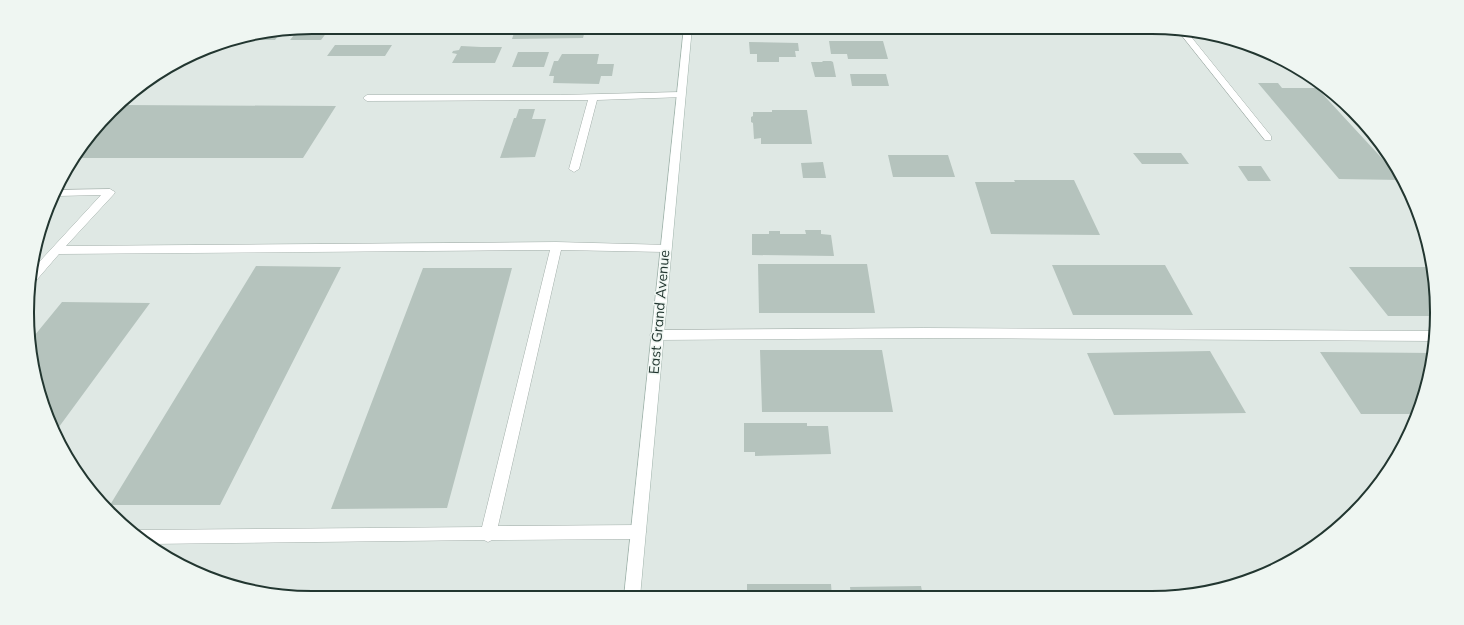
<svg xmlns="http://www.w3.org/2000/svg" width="1464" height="625" viewBox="0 0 1464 625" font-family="Mulish,sans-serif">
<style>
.building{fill:#b5c3bd}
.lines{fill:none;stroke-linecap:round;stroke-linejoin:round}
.lane-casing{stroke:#a3afaa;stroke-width:1}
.secondary-casing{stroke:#a0b3ab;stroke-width:1}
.lane{fill:#fff;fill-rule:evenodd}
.secondary{fill:#fff;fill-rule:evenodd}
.labels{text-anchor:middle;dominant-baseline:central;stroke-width:3;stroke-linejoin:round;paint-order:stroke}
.street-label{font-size:14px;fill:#223630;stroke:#eff6f2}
.rim{fill:none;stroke:#223630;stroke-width:2}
</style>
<rect width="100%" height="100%" fill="#dfe8e4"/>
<path class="building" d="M312,27h19l-10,13h-31l9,-11z
M516,27h70l-3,11 -71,1z
M281,32l-6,8h-35l-1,-1z
M829,41h54l5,18h-40l-1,-5h-16z
M749,42l49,1 1,8h-4l1,6h-17v5h-22v-8h-7z
M335,45h57l-7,11h-58z
M461,46l20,1h21l-7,16h-43l5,-9 -5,-1 1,-2 6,-1z
M518,52h31l-5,15h-32z
M562,54h37l-2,10h17l-2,12h-11l-2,8 -46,-1 1,-7h-5l5,-15h4z
M822,61h9l2,1 3,15h-21l-4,-15h12z
M850,74h36l3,12h-37z
M1258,83h20l4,5h35l85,92 -63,-1z
M120,105l216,1 -33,52h-228z
M519,109h16l-3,10h14l-11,38 -35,1 14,-40h2z
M772,110h35l5,34h-51v-6l-7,1 -1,-16 -2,-1v-5l2,-1v-4h19z
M1133,153h48l8,11h-47z
M888,155h60l7,22h-62z
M823,162l3,16h-23l-2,-15z
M1238,166h23l10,15h-23z
M1014,180h60l26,55 -109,-1 -16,-52h40z
M805,230h16v4l10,1 3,21 -82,-1v-21h17v-3h11v3h26z
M758,264h109l8,49h-116z
M1052,265h113l28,50h-120z
M256,266l85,1 -121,238h-110z
M1349,267h83l4,27v22h-48z
M423,268h89l-65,240 -116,1z
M62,302l88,1 -94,128 -24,-63 -2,-27z
M760,350h122l11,62h-131z
M1210,351l36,62 -132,2 -27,-62z
M1320,352l114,1 -12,51 -5,10h-56z
M744,423h63v3h21l3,28 -76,2v-4h-11z
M747,584h84l1,13h-85z
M921,586l2,10h-72l-1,-9z"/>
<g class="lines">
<g class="lane-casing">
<path id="lane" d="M1179,32l9,1 83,103v4h-6z
M681,92l3,1v4l-87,3 -18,69 -5,3 -5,-3 19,-69 -221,1 -4,-3 4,-3h193z
M110,189l5,3 -1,2 -48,52 490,-4 113,3 2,3 -2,3 -4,1 -104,-2 -63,276 140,-1 5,2 3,5 -3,5 -5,2 -146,1 -4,2 -4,-2 -336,4 -15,-11 1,-1 5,-2 343,-3 68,-277 -491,4 -25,29 -4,1 1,-13 70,-76 -44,1h-2l3,-6z
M924,328l511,3v10l-511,-3 -268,2 -4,-2 -2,-3 2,-3 4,-2z"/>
</g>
<g class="secondary-casing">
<path id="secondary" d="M684,27h8l-52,570h-16z"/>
</g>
<use href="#lane" class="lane"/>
<use href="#secondary" class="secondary"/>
</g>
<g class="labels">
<g class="street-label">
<text transform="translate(659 312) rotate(-85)">East Grand Avenue</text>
</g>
</g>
<path d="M0 0H1464V625H0ZM312 34H1152A278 278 0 0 1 1430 312V313A278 278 0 0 1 1152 591H312A278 278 0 0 1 34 313V312A278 278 0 0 1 312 34Z" fill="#eff6f2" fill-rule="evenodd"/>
<path class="rim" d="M312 34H1152A278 278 0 0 1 1430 312V313A278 278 0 0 1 1152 591H312A278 278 0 0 1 34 313V312A278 278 0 0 1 312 34Z"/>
</svg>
